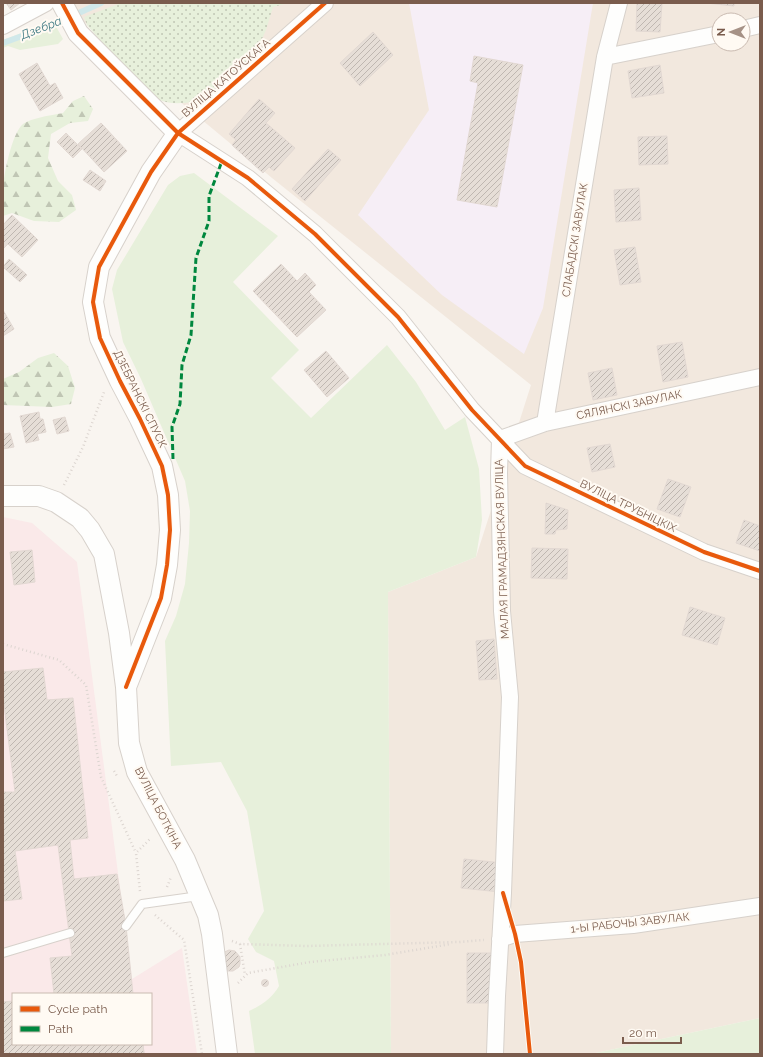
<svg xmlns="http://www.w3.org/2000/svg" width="763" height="1057" viewBox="0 0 763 1057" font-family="Raleway,sans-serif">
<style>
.residential{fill:#f2e8de;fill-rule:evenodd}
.education{fill:#f6eef6}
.medical{fill:#fae9e9;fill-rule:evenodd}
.grass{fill:url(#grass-dots)}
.forest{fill:url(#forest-firs)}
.green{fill:#e7f0db}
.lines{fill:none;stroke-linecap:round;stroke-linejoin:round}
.stream{stroke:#d0e8ea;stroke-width:6}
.building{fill:url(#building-hatch);stroke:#e2d8d2}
.service-casing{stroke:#d7d1cb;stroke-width:10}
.minor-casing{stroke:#d7d1cb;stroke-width:18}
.tertiary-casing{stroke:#d7d1cb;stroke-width:22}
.path{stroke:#dcd5d0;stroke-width:2.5;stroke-dasharray:1 3;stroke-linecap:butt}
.service{stroke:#fefefd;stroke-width:8}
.minor{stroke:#fefefd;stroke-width:16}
.tertiary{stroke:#fefefd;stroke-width:20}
.quiet{stroke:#00873e;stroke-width:3;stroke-dasharray:6 3;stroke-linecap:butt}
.cycleway-casing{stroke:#fffaf3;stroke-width:6}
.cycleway{stroke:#e8590c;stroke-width:4}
.labels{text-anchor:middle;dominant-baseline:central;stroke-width:4;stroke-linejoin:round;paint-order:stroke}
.street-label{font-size:11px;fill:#7a5c4d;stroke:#fffaf3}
.water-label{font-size:12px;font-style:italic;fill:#437c86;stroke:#fffaf3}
</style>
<defs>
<pattern id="grass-dots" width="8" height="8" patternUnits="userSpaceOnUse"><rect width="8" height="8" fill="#e7f0db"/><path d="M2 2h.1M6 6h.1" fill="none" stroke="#c0c6b4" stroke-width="1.8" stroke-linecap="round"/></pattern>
<pattern id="forest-firs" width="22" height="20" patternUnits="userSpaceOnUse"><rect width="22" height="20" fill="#e7f0db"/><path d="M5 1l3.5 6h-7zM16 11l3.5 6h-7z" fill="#c0c6b4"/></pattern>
<pattern id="building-hatch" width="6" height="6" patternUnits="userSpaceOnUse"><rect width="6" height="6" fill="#e6ded7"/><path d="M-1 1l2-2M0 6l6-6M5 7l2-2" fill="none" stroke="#bfb7b1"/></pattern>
</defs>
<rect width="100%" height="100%" fill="#f9f5f0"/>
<path class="residential" d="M61,3h699v1015l-169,36h-200l-3,-462 88,-35 55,-172 -259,-207zM719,20h24v24h-24z"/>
<path class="education" d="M409,3h184l-50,305 -19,46 -82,-59 -84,-80 71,-105z"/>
<path class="medical" d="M3,517l29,6 45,39 55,417 50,-31 15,106h-194zM13,994h138v50h-138z"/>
<path class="grass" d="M121,3h167l-15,4 -7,23 -13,30 -46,40 -12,5 -2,-3c-23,3 -33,1 -51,-13l-55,-64 -3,-8z"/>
<path class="forest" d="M84,96l9,13 -5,12 -18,2 -19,11 -3,24 10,23 14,14 4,15 -17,12 -25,-1 -22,-8 -9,3c0,-9 -1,-19 0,-28 1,-15 9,-55 20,-64 8,-6 30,-9 40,-11l10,-12z
M54,353l14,13 7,22 -4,16 -19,3 -49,-2v-26l16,-7 19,-14z"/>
<path class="green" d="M53,21l10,18 -5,5 -38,6 -12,-4 -5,2v-8z
M194,173l84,63 -45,46 66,68 -28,28 40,40 76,-73 29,37 29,48 20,-13 14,52 3,51 -6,37 -88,35 3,462h-136l-6,-43c12,-5 24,-14 30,-25l-5,-25 -18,-9 -8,-13 16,-28 -17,-100 -26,-49 -50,4 -6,-125 11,-25 9,-32 4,-41 1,-32 -5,-30 -44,-102 -18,-37 -11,-53 5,-19 51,-85 12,-9z
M760,1018v36h-169z"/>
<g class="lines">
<path class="stream" d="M3,43l49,-18 49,-22"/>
</g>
<path class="building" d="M6,3h14l-9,7z
M637,3h25l-2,29 -24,-1z
M706,3h28v3z
M373,32l20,23 -33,31 -20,-23z
M474,56l49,9 -26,142 -40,-7 21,-117 -8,-2z
M37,63l13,23 5,-3 8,15 -23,13 -21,-37z
M660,65l4,28 -32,5 -4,-27z
M259,99l16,14 -9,10 29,25 -21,23 -5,-4 -6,6 -31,-28 4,-5 -7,-6z
M101,123l26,28 -23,21 -26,-28z
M66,133l16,16 -9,9 -16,-16z
M667,136l1,28 -29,1 -1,-28z
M328,149l13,11 -36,41 -13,-12z
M90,170l16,11 -6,10 -17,-11z
M639,188l2,32 -25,2 -2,-32z
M12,215l26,25 -16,17 -14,-13 -5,5v-24z
M635,247l6,35 -21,3 -6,-35z
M9,259l18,16 -7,7 -17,-15z
M281,264l16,17 8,-8 11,12 -7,7 17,18 -29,27 -44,-46z
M3,310l11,19 -11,7z
M682,342l6,35 -25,5 -6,-36z
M326,351l23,27 -22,19 -23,-27z
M612,368l5,27 -24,5 -5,-27z
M39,412l1,7h3l3,13 -9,2 2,6 -13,3 -6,-27z
M65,417l4,14 -12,3 -4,-14z
M3,430l1,4 6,-1 4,14 -11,2z
M610,444l5,23 -23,5 -5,-24z
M668,479l23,8 -11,30 -23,-8z
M546,503l22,7 -1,19 -11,1 -1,4h-10z
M744,520l16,6v25l-24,-8z
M532,548l36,1 -1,30 -36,-1z
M32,550l3,32 -21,3 -4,-33z
M690,607l35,11 -8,27 -35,-10z
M494,639l3,40 -18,1 -3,-39z
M43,668l4,32 26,-2 15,140 -18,2 4,39 43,-5 9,52 7,68h-79l-4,-36 22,-2 -14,-111 -43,6 7,48 -19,2v-109h12l-12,-95v-25z
M464,859l39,4 -3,29 -39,-4z
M229,950l6,1 5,6v7l-1,3 -6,4h-7l-4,-18z
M467,953h25v50h-25z
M261.5 983a3.5 3.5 0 1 1 7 0a3.5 3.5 0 1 1-7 0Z
M13,1001v43h130l1,10h-141v-52z
M93,1044h50l1,10h-87l7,-7z"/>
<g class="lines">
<g class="service-casing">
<path id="service" d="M126,926l16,-22 57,-8
M3,953l67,-20"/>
</g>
<g class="minor-casing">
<path id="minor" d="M325,3l-147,130 70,45 67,56 83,83 74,93 53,56 179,86 56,19
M3,26l43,-23
M743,29l17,-4
M605,57l114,-23
M545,423l60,-366 14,-54
M500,439l45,-16 215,-46
M500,939l15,-5 118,-9 127,-19
M495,1054l2,-58 6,-103 7,-196 -8,-86 -3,-138 1,-34"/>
</g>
<g class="tertiary-casing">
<path id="tertiary" d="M62,3l16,30 100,100 -27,39 -52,95 -6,35 7,36 20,43 20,38 22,47 6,29 2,35 -3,35 -6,33 -35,89
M3,496h36l17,6 24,16 10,12 14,24 15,79 7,54 3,56 8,29 48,88 23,55 4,19 15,120"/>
</g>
<path class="path" d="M64,485l19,-38 21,-55
M3,644l56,16 27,25 15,92 35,76
M114,771l3,5
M167,887l4,-10
M140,891l-4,-38 14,-14
M155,915l29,25 18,114
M232,941l8,3 67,2 152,-4 25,-2
M240,944l5,31
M238,983l10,-10 62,-11 75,-7 66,-11"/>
<use href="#service" class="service"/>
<use href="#minor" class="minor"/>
<use href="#tertiary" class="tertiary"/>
<path class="quiet" d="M173,459l-1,-32 8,-23 2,-39 9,-30 5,-77 13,-37v-25l13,-35"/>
<g class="cycleway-casing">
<path id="cycleway" d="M62,3l16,30 100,100 70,45 67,56 83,83 74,93 53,56 179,86 56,19
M126,687l35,-89 6,-33 3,-35 -2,-35 -6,-29 -22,-47 -20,-38 -20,-43 -7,-36 6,-35 52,-95 27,-39 147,-130
M503,893l12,41 6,28 9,92"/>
</g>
<use href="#cycleway" class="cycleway"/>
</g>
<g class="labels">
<g class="street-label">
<text transform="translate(226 78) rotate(-41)">ВУЛІЦА КАТОЎСКАГА</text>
<text transform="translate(575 240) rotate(-81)">СЛАБАДСКІ ЗАВУЛАК</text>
<text transform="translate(140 399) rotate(64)">ДЗЕБРАНСКІ СПУСК</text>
<text transform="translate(629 405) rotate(-12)">СЯЛЯНСКІ ЗАВУЛАК</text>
<text transform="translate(628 506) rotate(26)">ВУЛІЦА ТРУБНІЦКІХ</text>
<text transform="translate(502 549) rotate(-92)">МАЛАЯ ГРАМАДЗЯНСКАЯ ВУЛІЦА</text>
<text transform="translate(158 808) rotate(63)">ВУЛІЦА БОТКІНА</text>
<text transform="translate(630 923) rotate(-6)">1-Ы РАБОЧЫ ЗАВУЛАК</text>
</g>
<g class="water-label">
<text transform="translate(41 28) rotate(-21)">Дзебра</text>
</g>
</g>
<rect width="763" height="1057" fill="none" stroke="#7a5c4d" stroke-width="8"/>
<rect x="12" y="993" width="140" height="52" fill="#fffaf3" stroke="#cabbb1"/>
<rect x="20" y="1006" width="20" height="6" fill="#e8590c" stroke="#cabbb1"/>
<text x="48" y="1013" font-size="12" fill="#7a5c4d">Cycle path</text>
<rect x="20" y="1026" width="20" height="6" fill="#00873e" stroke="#cabbb1"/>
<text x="48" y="1033" font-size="12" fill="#7a5c4d">Path</text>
<g transform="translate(731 32) rotate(270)"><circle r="19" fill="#fffaf3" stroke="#cabbb1"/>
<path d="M0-3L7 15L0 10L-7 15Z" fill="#a69286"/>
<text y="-6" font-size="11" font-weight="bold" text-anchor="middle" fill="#7a5c4d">N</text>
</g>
<path d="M623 1037v6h58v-6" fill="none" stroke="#7a5c4d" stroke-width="2"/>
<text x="629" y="1037" font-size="12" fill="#7a5c4d" stroke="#fffaf3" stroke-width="3" paint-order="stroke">20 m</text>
</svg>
